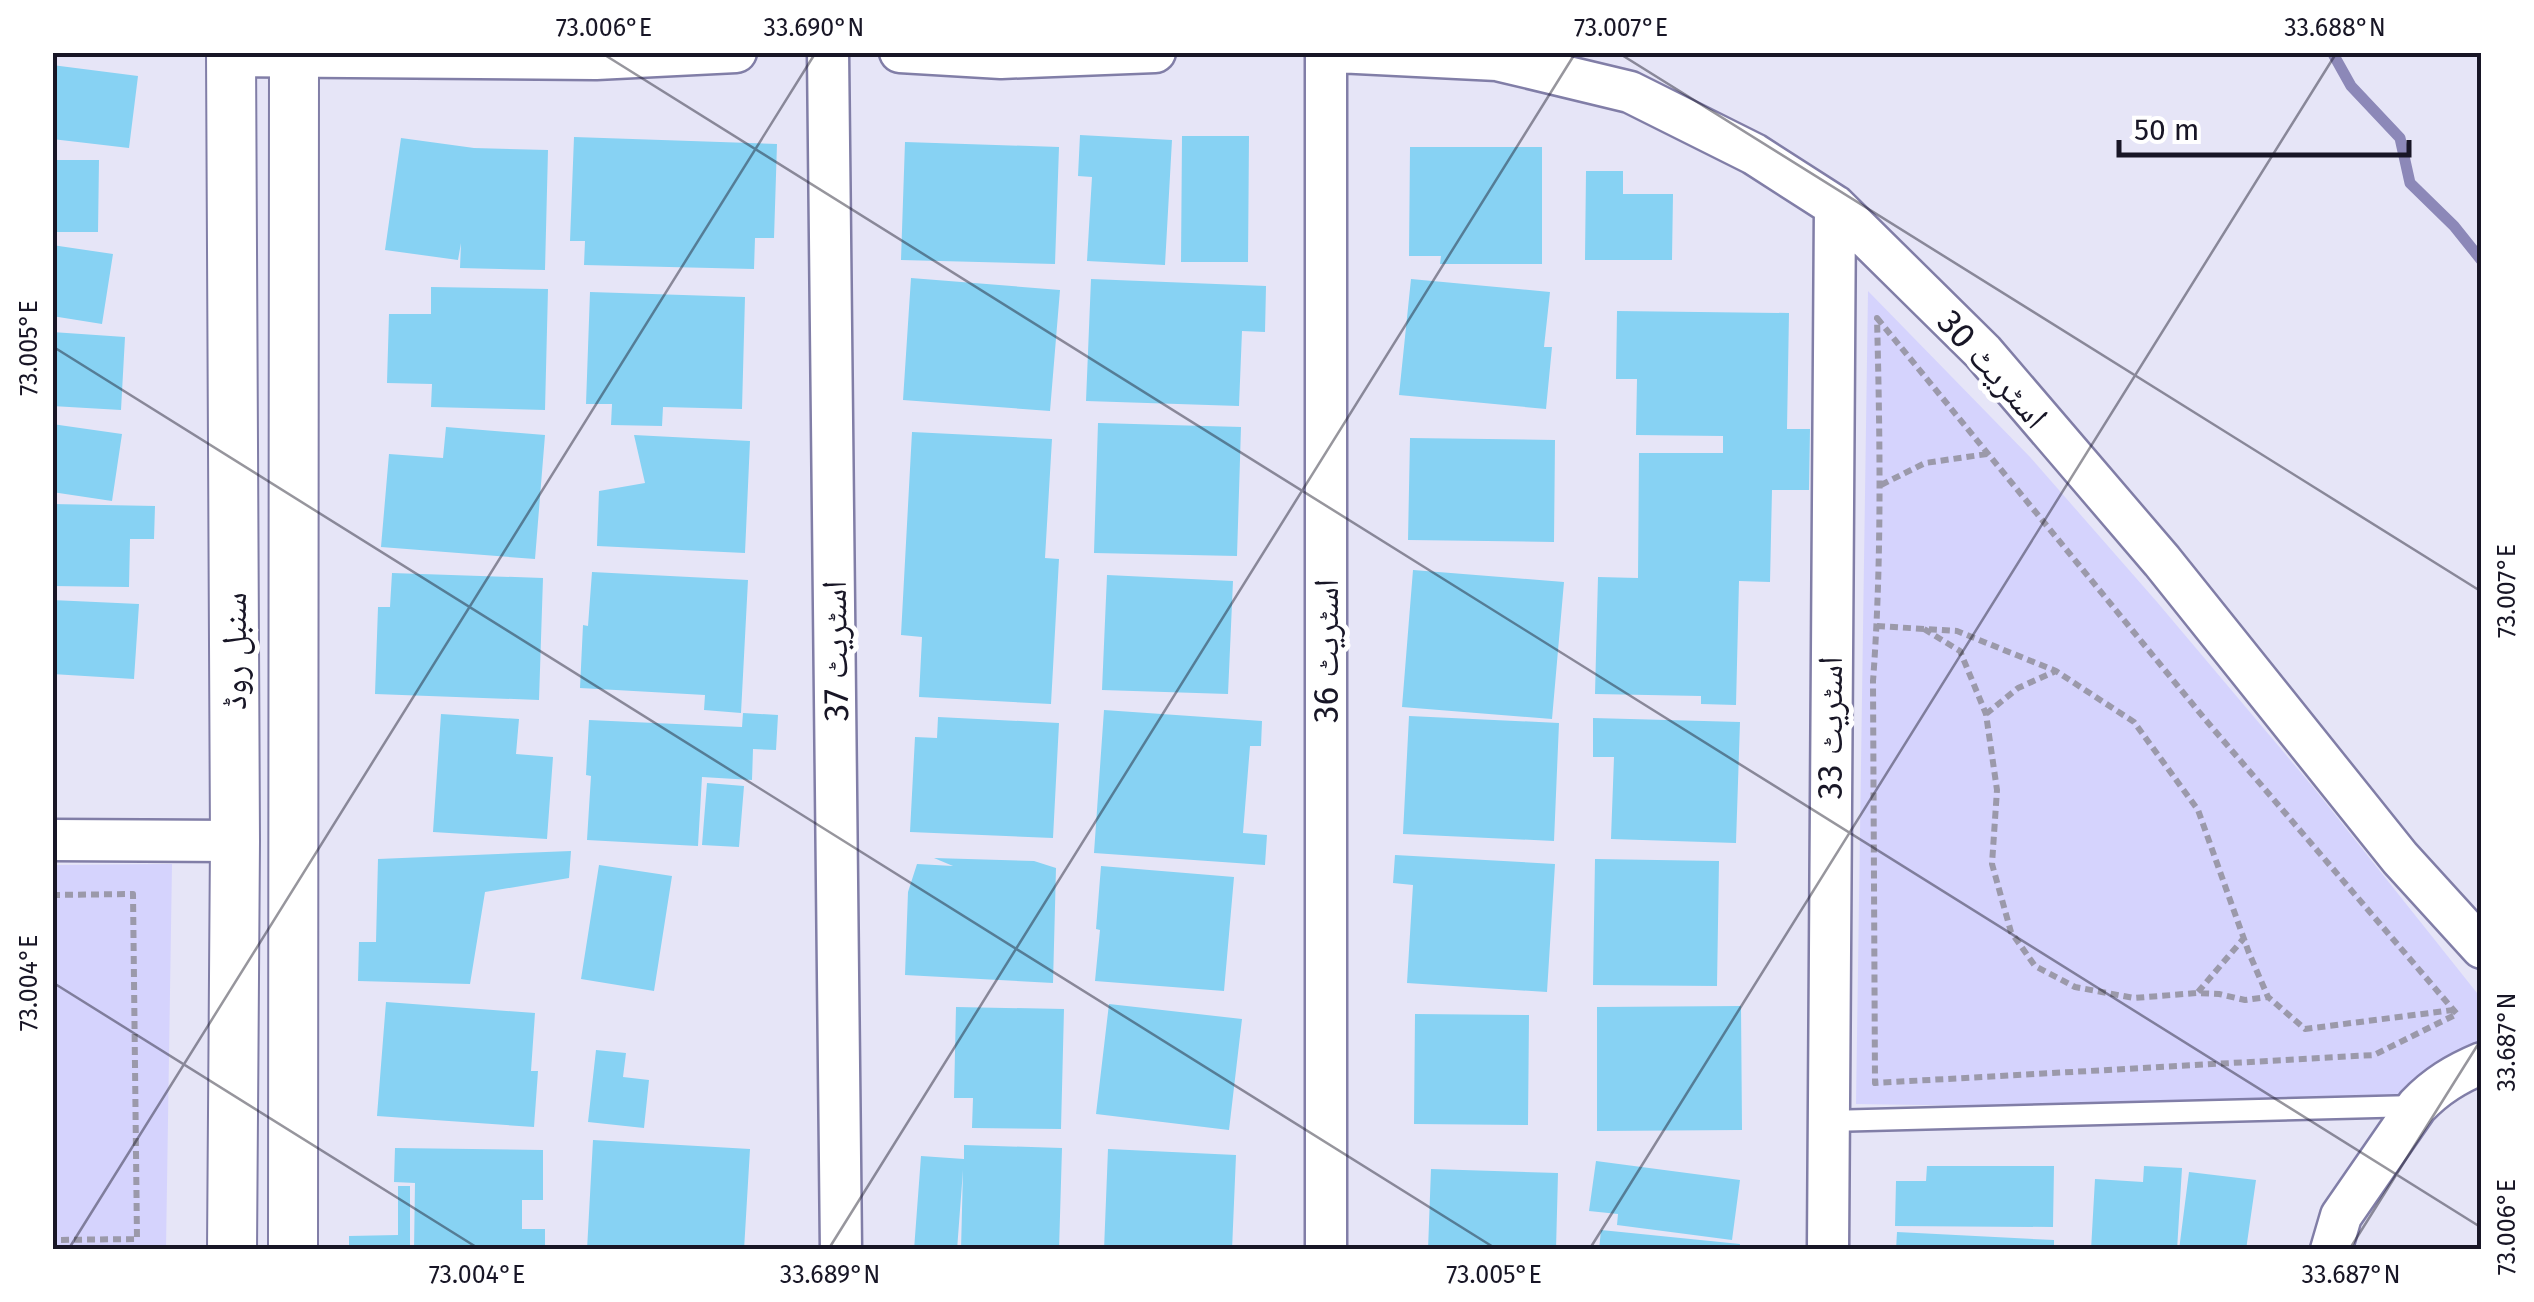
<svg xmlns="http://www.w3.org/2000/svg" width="2534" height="1302" viewBox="0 0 2534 1302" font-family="'Fira Sans','Noto Naskh Arabic',sans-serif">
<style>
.green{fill:#d5d3fd}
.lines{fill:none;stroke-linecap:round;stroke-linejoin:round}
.stream{stroke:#8c88b8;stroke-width:11}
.building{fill:#87d2f3}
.service-casing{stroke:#817ea7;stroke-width:25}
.minor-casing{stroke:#817ea7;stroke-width:45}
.tertiary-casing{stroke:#817ea7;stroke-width:52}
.path{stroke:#9b99aa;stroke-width:6;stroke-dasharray:8 5;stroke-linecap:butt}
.service{stroke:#fff;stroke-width:20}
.minor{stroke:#fff;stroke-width:40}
.tertiary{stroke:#fff;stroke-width:48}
.ticks{fill:none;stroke:#181626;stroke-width:2.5;stroke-opacity:0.45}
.labels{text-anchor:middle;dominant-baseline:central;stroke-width:10;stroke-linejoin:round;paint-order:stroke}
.street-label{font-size:35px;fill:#181626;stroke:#fff}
.neatline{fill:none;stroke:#181626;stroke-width:4}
.ticks-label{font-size:25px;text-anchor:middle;fill:#181626}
</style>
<rect width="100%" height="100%" fill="#e6e5f7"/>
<path class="green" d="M1868,291l162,166 127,145 156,185 168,211 1,46 -25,8 -35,24 -30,31 -36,5 -500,-8z
M172,864l-6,385h-113v-384z"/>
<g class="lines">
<path class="stream" d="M2332,52l19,34 49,52 10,45 44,43 28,35"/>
</g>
<path class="building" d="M52,65l86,11 -9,72 -77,-9z
M1080,135l92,5 -7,125 -78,-4 5,-84 -14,-1z
M1182,136h67l-1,126h-67z
M574,137l203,7 -3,94h-19l-1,31 -170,-4 1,-24h-15z
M401,138l73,10 74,2 -3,120 -85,-2 1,-25 -3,17 -73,-10z
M905,142l154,5 -4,117 -154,-4z
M1410,147h132v117h-102l1,-8h-32z
M52,160h47l-1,72h-46z
M1586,171h37v23h50l-1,66h-87z
M52,245l61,9 -11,70 -50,-8z
M911,278l149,12 -10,121 -147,-11z
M1091,279l175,7 -1,46 -23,-1 -3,75 -153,-5z
M1411,279l139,13 -6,55h8l-6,62 -147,-14z
M431,287l117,2 -3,121 -114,-3 1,-23 -45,-1 2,-69h42z
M590,292l155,5 -3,112 -79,-2 -1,19 -51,-1 1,-21h-26z
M1617,311l172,2 -2,116h23l-1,61h-37l-2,92 -31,-1 -3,124 -35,-1v-8l-106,-2 3,-117 40,1 1,-125h84v-17l-87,-1 1,-56h-21z
M52,332l73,5 -4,73 -69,-4z
M1098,423l143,4 -4,129 -143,-3z
M52,424l70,10 -10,67 -60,-9z
M446,427l99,8 -10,124 -154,-12 8,-93 54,4z
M912,432l140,7 -7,119 14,1 -8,145 -132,-7 3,-60 -21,-2z
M634,435l116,6 -5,112 -148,-7 2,-55 46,-8z
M1410,438l145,2 -1,102 -146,-2z
M52,504l103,2 -1,33h-24l-1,48 -77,-1z
M1413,570l151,12 -12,137 -150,-12z
M592,572l156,8 -7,133 -37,-3 1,-15 -125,-7 3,-63 5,1z
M392,573l151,5 -4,122 -164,-6 3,-87h12z
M1107,575l126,6 -5,113 -126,-4z
M52,600l87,4 -5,75 -82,-5z
M1104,710l158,11 -1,25h-11l-7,87 24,2 -2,30 -171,-12z
M743,713l35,2 -2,35 -23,-1 -1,31 -50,-3 -4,69 -111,-6 4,-64 -5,-1 3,-55 153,7z
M441,714l78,5 -3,35 37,3 -6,82 -114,-7z
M1409,716l150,7 -5,118 -151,-7z
M938,717l121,6 -6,115 -143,-6 5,-95 22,1z
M1593,718l147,4 -4,121 -125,-4 3,-82h-21z
M707,783l37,3 -5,61 -37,-2z
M571,851l-2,27 -84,14 -15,92 -112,-3 1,-39h17l2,-83z
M1395,855l160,9 -8,128 -140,-9 6,-98 -20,-2z
M934,858l100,3 22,7 -3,115 -148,-8 3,-83 9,-28 36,2z
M1595,859l124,2 -2,125 -124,-1z
M599,865l73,11 -18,115 -73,-12z
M1101,866l133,11 -10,114 -129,-10 5,-51 -4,-1z
M386,1002l149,11 -4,58h7l-4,56 -157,-11z
M1109,1004l133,15 -13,111 -133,-16z
M1741,1006l1,124 -145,1v-124z
M956,1007l108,2 -3,120 -89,-1 1,-30h-19z
M1415,1014l114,1 -1,110 -114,-1z
M596,1050l30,3 -3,24 26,3 -5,48 -56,-6z
M593,1140l157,9 -6,101h-157z
M964,1145l98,3 -3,102h-98l2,-80 -6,80h-43l7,-94 43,3z
M395,1148l148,2v50h-21v29h23v21h-131l1,-67 -21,-1z
M1108,1149l128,6 -4,95h-128z
M1596,1161l144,19 -8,60 -115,-15 1,-11 -29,-3z
M1927,1166h127l-1,61 -158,-1 1,-45h30z
M2144,1166l38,2 -5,82h-86l4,-71 48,3z
M1431,1169l127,4 -2,77h-128z
M2189,1172l67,8 -10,70h-67z
M398,1186h12v64h-61v-14l49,-1z
M1601,1230l139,14 -1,6h-140z
M1897,1232l157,8v10h-158z"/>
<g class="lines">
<g class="service-casing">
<path id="service" d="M1828,1121l588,-15"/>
</g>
<g class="minor-casing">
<path id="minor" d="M828,52l13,1198
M900,52l101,6 154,-6
M1326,52v1198
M1337,52l160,8 133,32 124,62 81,52 148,146 179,209 238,297 82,90
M231,56l365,3 140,-7
M52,840l183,1
M1828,1250l7,-1044
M2331,1250l10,-34 76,-110c19,-20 39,-32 65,-43"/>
</g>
<g class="tertiary-casing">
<path id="tertiary" d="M231,52l4,789 -3,409
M293,1250l1,-1198"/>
</g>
<path class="path" d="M1877,318l327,400 253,296 -83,41 -499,28 -2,-402c9,-121 7,-242 4,-363z
M1881,485l44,-22 62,-9
M1877,626l80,5 99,40 78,51 64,88 51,143 19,44 37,32 148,-19
M1924,629l36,22 26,63 11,76 -5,74 19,68 24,34 40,21 59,11 63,-5 22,1 26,6 22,-3
M1986,714l32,-26 38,-17
M52,895l81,-1 4,345 -85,1
M2198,992l46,-54"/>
<use href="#service" class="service"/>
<use href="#minor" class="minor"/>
<use href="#tertiary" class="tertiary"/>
</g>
<path class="ticks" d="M600,52l1882,1176M1617,52l865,540M52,57l3,-5M52,346l1446,904M52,982l429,268M68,1250l748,-1198M828,1250l748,-1198M1589,1250l748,-1198M2349,1250l133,-212"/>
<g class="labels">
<g class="street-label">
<text transform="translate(1993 369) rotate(48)">اسٹریٹ 30</text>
<text transform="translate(234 651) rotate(-90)">سنبل روڈ</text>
<text transform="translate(835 651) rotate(-91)">اسٹریٹ 37</text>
<text transform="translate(1326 651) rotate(-90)">اسٹریٹ 36</text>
<text transform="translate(1830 728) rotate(-90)">اسٹریٹ 33</text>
</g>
</g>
<rect width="2534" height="1302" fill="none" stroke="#ffffff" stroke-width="110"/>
<path d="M2119 140v15h290v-15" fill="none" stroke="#181626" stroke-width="5"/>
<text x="2134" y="140" font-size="30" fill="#181626" stroke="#ffffff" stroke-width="8" paint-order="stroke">50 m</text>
<rect x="55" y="55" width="2424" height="1192" class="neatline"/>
<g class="ticks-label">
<text x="604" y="36">73.006°E</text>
<text x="814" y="36">33.690°N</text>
<text x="1621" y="36">73.007°E</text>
<text x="2335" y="36">33.688°N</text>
<text transform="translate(28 348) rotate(-90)" y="9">73.005°E</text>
<text transform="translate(2506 591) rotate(-90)" y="9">73.007°E</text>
<text transform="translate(28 983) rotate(-90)" y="9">73.004°E</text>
<text transform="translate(2506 1042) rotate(-90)" y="9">33.687°N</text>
<text transform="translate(2506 1227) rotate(-90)" y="9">73.006°E</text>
<text x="477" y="1283">73.004°E</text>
<text x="830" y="1283">33.689°N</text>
<text x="1494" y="1283">73.005°E</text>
<text x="2351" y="1283">33.687°N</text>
</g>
</svg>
